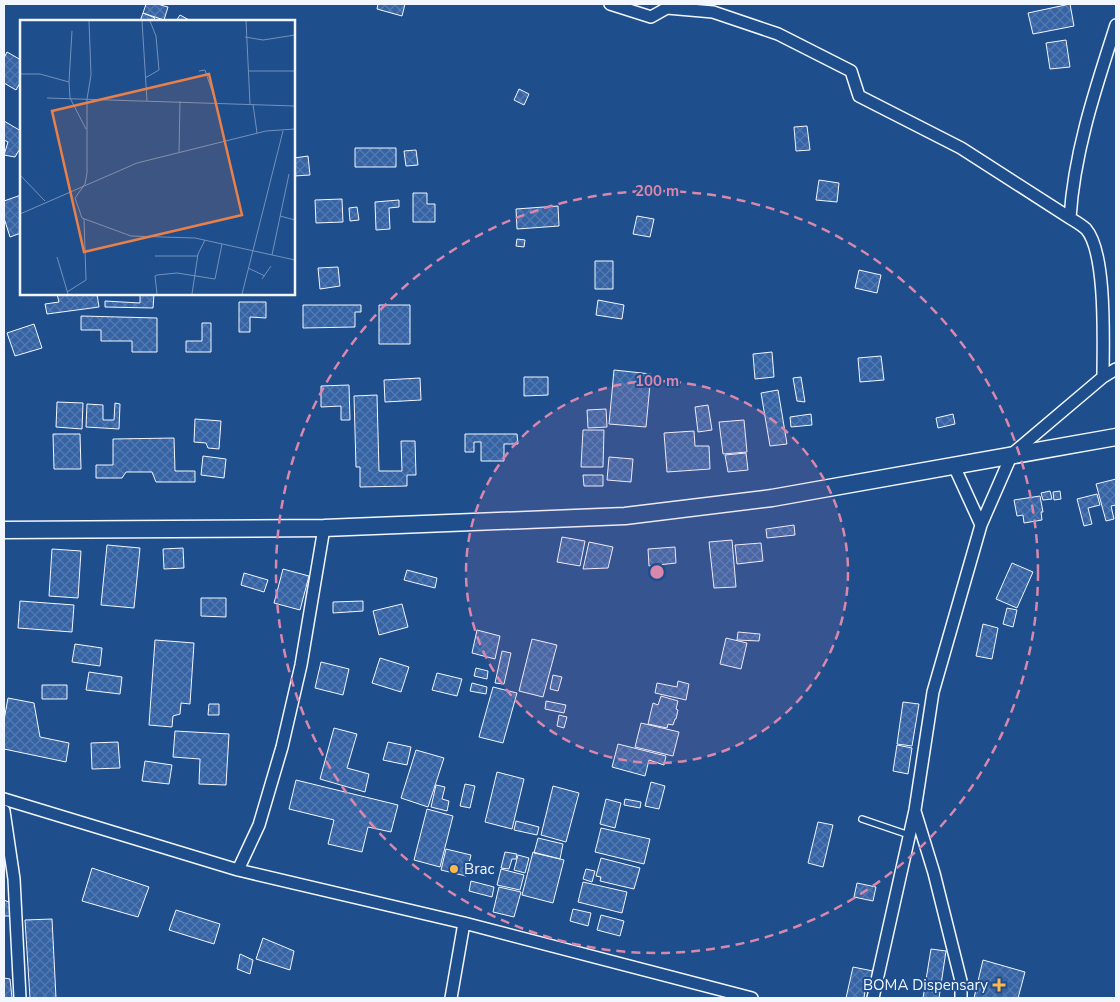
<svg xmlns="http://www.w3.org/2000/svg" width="1120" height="1002" viewBox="0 0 1120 1002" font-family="'Nunito Sans',sans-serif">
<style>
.building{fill:url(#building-cross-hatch);stroke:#f2f6ff}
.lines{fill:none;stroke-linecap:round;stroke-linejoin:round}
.service-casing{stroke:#f2f6ff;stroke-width:8}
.minor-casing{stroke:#f2f6ff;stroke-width:14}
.secondary-casing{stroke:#f2f6ff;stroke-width:19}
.service{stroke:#1f4e8c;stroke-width:5.5}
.minor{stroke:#1f4e8c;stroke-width:11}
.secondary{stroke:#1f4e8c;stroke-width:16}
.ring{fill:none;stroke:#da87ad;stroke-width:2.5;stroke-dasharray:9 6}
.poi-dot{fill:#ffb74d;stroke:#1f4e8c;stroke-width:2}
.labels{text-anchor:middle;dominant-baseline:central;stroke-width:4;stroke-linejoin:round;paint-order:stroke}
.poi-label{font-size:15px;fill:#f2f6ff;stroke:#1f4e8c;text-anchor:start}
.inset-road{fill:none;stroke:#7391ba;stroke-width:1}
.view{fill:#ea8049;fill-opacity:0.15;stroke:#ea8049;stroke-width:2.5}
.inset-edge{fill:none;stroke:#f2f6ff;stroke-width:2.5}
.centre{fill:#da87ad;stroke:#1f4e8c;stroke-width:2.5}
.ring-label{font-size:15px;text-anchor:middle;font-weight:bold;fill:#da87ad;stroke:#1f4e8c;stroke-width:4;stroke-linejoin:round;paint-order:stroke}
</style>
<defs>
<pattern id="building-cross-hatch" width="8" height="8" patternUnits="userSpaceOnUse" patternTransform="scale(1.25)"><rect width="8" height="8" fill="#3563a3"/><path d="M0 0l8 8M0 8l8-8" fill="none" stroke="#537ab1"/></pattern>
</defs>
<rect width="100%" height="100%" fill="#1f4e8c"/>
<path class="building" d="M146,4h11l11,3 -4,13 -21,-7z
M378,4h27l-3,12 -25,-7z
M1070,4l4,22 -41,8 -5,-21z
M143,13l12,5 -2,3h-13z
M180,15l11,6h-15z
M1066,40l4,27 -20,2 -4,-26z
M7,52l14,8v21l-5,9 -12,-7v-25z
M519,89l10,5 -5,11 -10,-5z
M4,121l17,10v16l-6,10 -11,-2 4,-13 -4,-2z
M807,126l3,24 -14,1 -2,-24z
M355,148h41v19h-41z
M416,150l2,15 -12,1 -2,-15z
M308,156l2,19 -16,1v-18z
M819,180l20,3 -2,19 -21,-2z
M413,193h14v11h8v18h-22z
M21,195v38l-11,4 -6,-19v-17z
M342,199l1,23 -27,1 -1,-23z
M399,200v7l-10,1 1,21 -14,1 -1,-28z
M558,206l1,20 -42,3 -1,-20z
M357,207l2,13 -9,1 -1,-13z
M637,216l17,3 -4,18 -17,-3z
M517,239l8,1 -1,7 -8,-1z
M595,261h18v28h-18z
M338,267l2,19 -20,3 -2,-21z
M859,270l22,5 -4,18 -22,-5z
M57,294h40l2,13 -52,7 -2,-10 14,-2z
M140,294h14l-1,14 -48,-1v-6l35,2z
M598,300l26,5 -2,14 -26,-4z
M239,302h27v16l-16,-1v15h-11z
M303,305h58v7h-6v15l-52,1z
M379,305h31v39h-31z
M81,316l76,2v34h-25v-11h-31v-11h-20z
M202,323h9v29h-25v-11h16z
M34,324l8,24 -27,8 -8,-23z
M772,352l2,25 -19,2 -2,-25z
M881,356l3,24 -24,2 -2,-24z
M614,370l37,4 -5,53 -37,-3z
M524,377h24v18l-24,1z
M801,377l4,25 -8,-1 -4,-23z
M420,378l1,22 -36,2 -1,-22z
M349,385l1,35h-9v-14l-20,1v-21z
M778,390l9,54 -17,2 -9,-53z
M377,395l2,76h23l-1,-30h14l1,34h-9v11l-47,1v-20h-4l-2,-71z
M57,402l26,1 -1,26 -26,-2z
M115,403l5,1 -1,25 -33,-2 1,-23 16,1v15h11z
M708,405l4,25 -14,2 -3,-25z
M606,409l1,18 -19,1 -1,-18z
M811,414l1,11 -21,2 -1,-10z
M953,414l2,10 -17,4 -2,-10z
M195,419l26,2 -2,28 -11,-1 -2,-5 -12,-1z
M744,420l3,32 -24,2 -4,-32z
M583,430h21l-1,37h-22z
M694,431l1,15h14l1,23 -43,3 -3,-39z
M53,434h27l1,35h-27z
M465,434h52l1,10h-14v17h-23v-19h-7v10h-9z
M174,438l1,33h20v11h-39l-4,-10h-26l-4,6h-26v-13h17v-26z
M746,453l2,17 -20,2 -3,-17z
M203,456l23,3 -2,19 -23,-3z
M609,457l24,2 -2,23 -24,-2z
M583,475h20v11h-19z
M1116,479v26l-5,1 3,13 -8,2 -10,-37z
M1050,491l2,8 -9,1 -2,-7z
M1060,491l1,8 -7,1 -1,-8z
M1097,494l3,11 -12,3 4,16 -8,2 -7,-27z
M1040,496l3,16h-2l1,8 -18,3 -1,-8 -6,1 -3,-16z
M794,525l1,10 -28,3 -1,-9z
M562,537l23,4 -5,25 -23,-4z
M732,540l4,47 -22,1 -5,-46z
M589,542l24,5 -5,21 -25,1z
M761,543l2,18 -26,3 -2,-19z
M107,545l33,3 -6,60 -33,-3z
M675,547l1,16 -27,3 -1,-17z
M183,548l1,20 -20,1 -1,-20z
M52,549l29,2 -3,47 -29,-2z
M1012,563l21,9 -16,36 -21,-9z
M283,569l26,7 -9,34 -26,-7z
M407,570l30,8 -2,10 -31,-8z
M244,573l24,7 -4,12 -23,-7z
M201,598h25v19l-25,-1z
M20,601l54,4 -2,27 -54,-4z
M363,601v10l-30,2v-11z
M402,604l6,23 -29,8 -6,-24z
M1007,608l10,2 -4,17 -10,-3z
M983,624l15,4 -6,31 -16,-3z
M477,630l23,6 -5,23 -23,-6z
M738,632l22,2 -1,7 -22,-1z
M726,638l21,5 -6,26 -21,-5z
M532,639l25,6 -14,52 -24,-6z
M155,640l39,3 -4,61 -9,-1 -1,11 -7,2 -1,11 -23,-2z
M75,644l27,4 -2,18 -28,-4z
M502,651l9,2 -7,31 -9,-1z
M380,658l29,9 -8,25 -29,-9z
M321,662l28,7 -6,26 -28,-7z
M476,668l12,3 -1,8 -13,-3z
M89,672l33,5 -2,17 -34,-4z
M437,673l25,6 -5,17 -25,-6z
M553,675l9,2 -4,14 -8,-2z
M678,681l11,3 -3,16 -31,-7 2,-10 20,4z
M472,683l15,4 -1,7 -16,-3z
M42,685h25v14h-25z
M493,687l24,6 -14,50 -24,-6z
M661,696l17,5 -2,8 2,1 -2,9h-1l-2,6 -5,-1 -1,4 -19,-4 5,-21 5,2z
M8,698l26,5 6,34 29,6 -3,19 -62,-13v-29z
M546,701l20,4 -2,8 -19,-4z
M903,702l16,2 -7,42 -15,-2z
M209,704h10v11h-11z
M559,715l8,2 -3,11 -7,-2z
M641,723l38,9 -6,24 -38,-9z
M334,728l23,6 -10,34 22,6 -4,18 -45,-13z
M175,731l54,3 -3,51 -27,-1 1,-25 -27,-2z
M118,742l2,26 -28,1 -1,-26z
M388,742l23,5 -4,18 -24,-5z
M618,744l48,12 -2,9 -15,-5 -4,16 -33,-9z
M897,745l15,3 -4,26 -15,-3z
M416,750l28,8 -16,49 -27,-9z
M145,761l27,4 -3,19 -27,-3z
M497,772l27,7 -12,50 -27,-7z
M296,780l102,25 -7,27 -23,-5 -6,25 -34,-8 6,-24 -45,-11z
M651,782l14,4 -6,23 -14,-3z
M465,784l10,2 -5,22 -10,-2z
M436,785l9,2 -3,12 7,2 -2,10 -16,-4z
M553,786l26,7 -13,49 -25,-7z
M606,799l15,4 -6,25 -15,-4z
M625,799l16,3 -1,6 -16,-3z
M427,809l26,7 -13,51 -26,-7z
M516,821l23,6 -2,8 -23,-5z
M818,822l15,3 -10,42 -15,-4z
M601,828l49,11 -6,25 -49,-12z
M538,838l25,6 -3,15 -26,-6z
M446,849l25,6 -5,21 -25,-6z
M505,852l12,2 -1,5h-4l-3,10 -8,-1z
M533,852l31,8 -11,43 -31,-8z
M518,855l11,3 -4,15 -11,-3z
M601,858l39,10 -6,21 -34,-8 1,-4 -5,-1z
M92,868l57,19 -11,30 -56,-16z
M501,869l23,6 -4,15 -23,-5z
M586,869l9,2 -3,11 -9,-3z
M471,881l23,6 -2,10 -23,-6z
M583,882l44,10 -5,21 -44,-11z
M857,883l19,4 -3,14 -19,-4z
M499,887l22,5 -7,25 -21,-5z
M4,900l7,3v13h-7z
M573,909l18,4 -3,13 -18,-5z
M176,910l44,14 -6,20 -45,-14z
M601,915l23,6 -4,15 -23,-6z
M52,919l4,79h-26l-5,-78z
M263,938l31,13 -4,19 -34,-11z
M931,949l15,2 -7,47h-16z
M240,954l13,6 -3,14 -13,-5z
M983,960l42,12 -7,26h-44z
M853,967l20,4 -3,13h-4l-2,14h-18z
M4,978l6,1 2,19h-8z"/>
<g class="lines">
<g class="service-casing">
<path id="service" d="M862,819l47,16"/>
</g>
<g class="minor-casing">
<path id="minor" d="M610,4l41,13 16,-9 46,4 65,22 73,37 8,25 102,52 109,70c5,3 12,7 16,11 21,24 17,116 17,148l-91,77 -31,71 -48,167 -18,118 -42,188
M1070,218c4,-66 26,-131 46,-193
M1103,377l13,-8
M954,466l27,59
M4,799l234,71 226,53 288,75
M4,811l10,68 6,119
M915,811l19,62 27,108v17
M238,870l21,-45 23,-78 19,-82 23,-137
M451,998l13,-75"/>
</g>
<g class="secondary-casing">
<path id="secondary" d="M4,530l320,-2 301,-12 147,-18 344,-61"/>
</g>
<use href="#service" class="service"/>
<use href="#minor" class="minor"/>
<use href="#secondary" class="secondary"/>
</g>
<circle cx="657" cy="572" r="191" fill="#da87ad" fill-opacity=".12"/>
<g class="ring">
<circle cx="657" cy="572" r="191"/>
<circle cx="657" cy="572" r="381"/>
</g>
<g class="poi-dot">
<circle cx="454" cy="869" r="5"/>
<path d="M996.5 977.5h5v5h5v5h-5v5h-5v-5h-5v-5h5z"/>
</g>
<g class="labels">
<g class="poi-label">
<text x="464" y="869">Brac</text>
<text x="988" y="985" text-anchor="end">BOMA Dispensary</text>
</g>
</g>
<g transform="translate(20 20)">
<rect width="275" height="275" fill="#1f4e8c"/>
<path class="inset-road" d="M69,1l2,54 -4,24v74l-2,11 -10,14 7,20 49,18 64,2 100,22M122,1l5,80M226,1l4,83M225,17l18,3 32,-5M179,51l6,-1 11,33M228,51h47M0,54h20l29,8 1,16 16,31M125,58l14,-8 -3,-34 -6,-15M49,62l3,-51M27,78l248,8M233,84l4,29M159,132l1,-51M0,155l25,26M0,194l117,-51 129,-32 29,-2M260,196l15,4M252,235l17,-81M135,236h43M37,237l11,37M228,248l17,8M242,259l9,-13M47,272l19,-12 -2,-61M137,274l-2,-18 2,-1 20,-2 38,6 7,-35M172,274l6,-40 7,-14M222,274l41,-163"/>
<path class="view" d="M189,54l33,141 -158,37 -32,-141z"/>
<rect width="275" height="275" class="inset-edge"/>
</g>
<circle cx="657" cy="572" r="8" class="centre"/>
<g class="ring-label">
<text x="657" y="196">200 m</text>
<text x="657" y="386">100 m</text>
</g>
<rect width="1120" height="1002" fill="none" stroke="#f2f6ff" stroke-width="10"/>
</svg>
